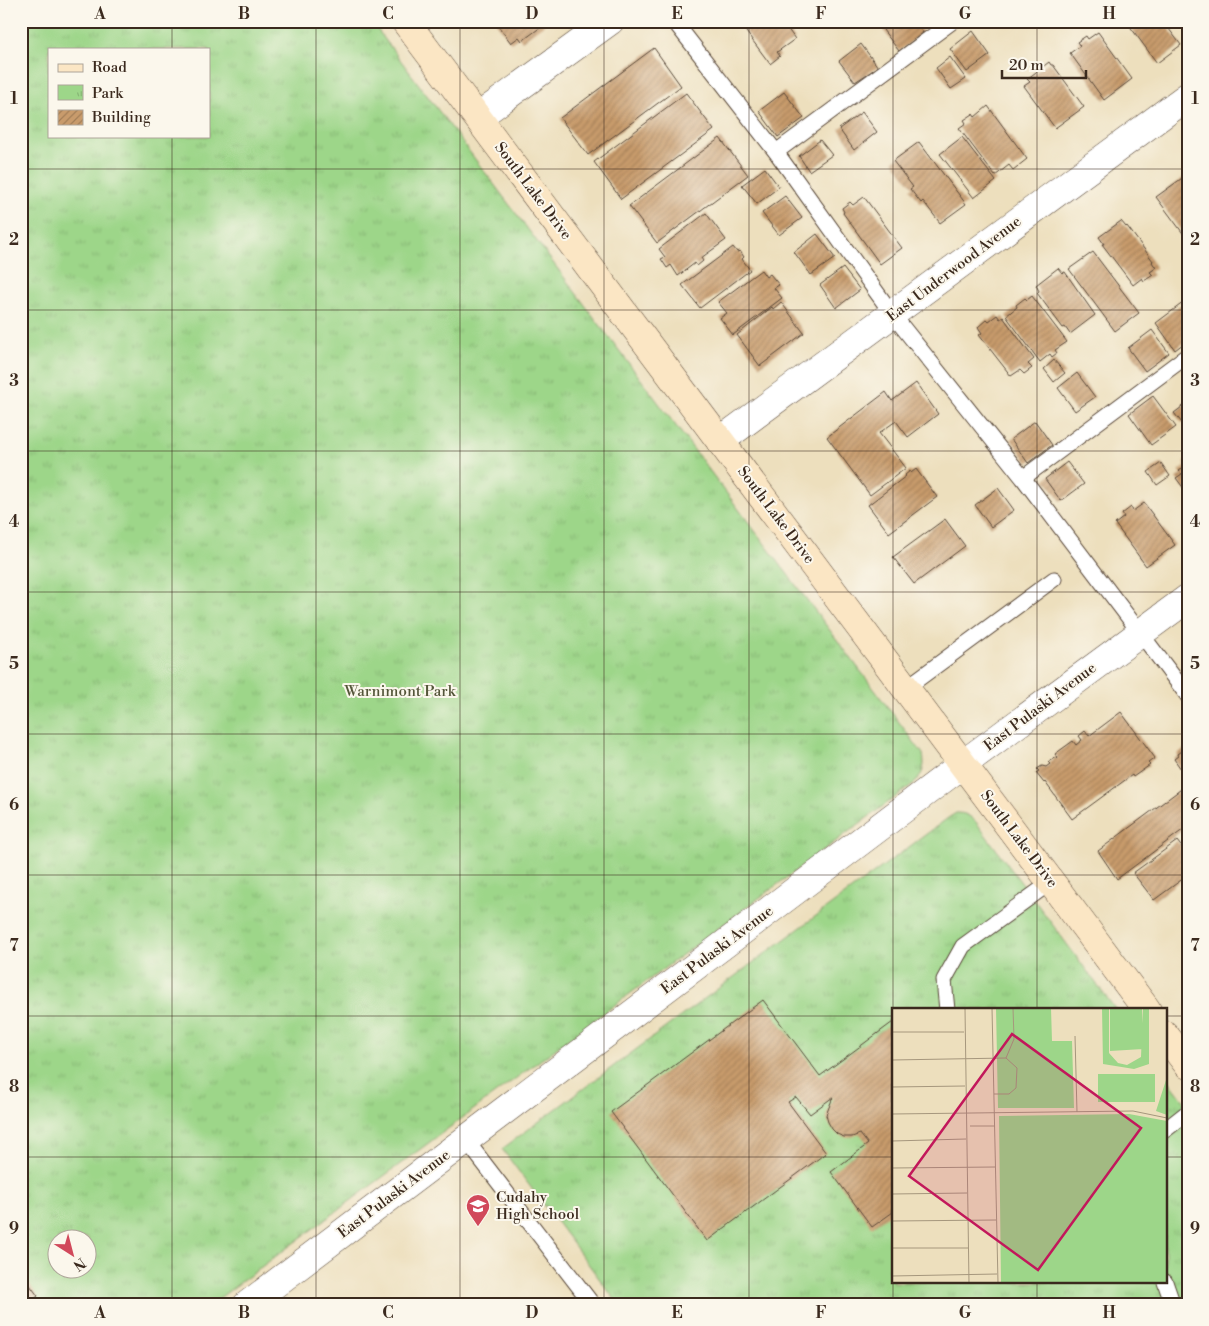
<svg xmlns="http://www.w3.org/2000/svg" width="1209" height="1326" viewBox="0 0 1209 1326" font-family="'Libre Bodoni',serif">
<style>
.park{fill:url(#park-tufts);stroke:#6c8054;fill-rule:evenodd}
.building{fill:url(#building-hatch)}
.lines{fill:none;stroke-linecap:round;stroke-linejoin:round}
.lane-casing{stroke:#564536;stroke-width:17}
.street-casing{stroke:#564536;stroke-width:29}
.secondary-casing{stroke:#564536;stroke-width:29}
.lane{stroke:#fff;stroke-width:15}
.street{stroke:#fff;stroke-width:28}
.secondary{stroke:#fbe6c4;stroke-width:28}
.grid{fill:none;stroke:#3b2a1e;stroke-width:1;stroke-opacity:0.55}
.labels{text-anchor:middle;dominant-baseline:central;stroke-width:4;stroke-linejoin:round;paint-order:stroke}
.street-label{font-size:15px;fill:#3b2a1e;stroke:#fbf7ec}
.park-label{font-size:15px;fill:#545539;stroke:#fbf7ec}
.poi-label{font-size:15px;fill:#3b2a1e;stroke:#fbf7ec;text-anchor:start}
.inset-road{fill:none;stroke:#a6977d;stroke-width:1}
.view{fill:#c2185b;fill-opacity:0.15;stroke:#c2185b;stroke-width:2.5}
.inset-edge{fill:none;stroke:#3b2a1e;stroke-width:2.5}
.neatline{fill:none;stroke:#3b2a1e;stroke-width:2}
.grid-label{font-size:16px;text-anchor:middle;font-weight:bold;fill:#3b2a1e}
</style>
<defs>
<pattern id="park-tufts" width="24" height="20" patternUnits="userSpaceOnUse" patternTransform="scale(1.25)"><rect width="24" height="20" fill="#9dd689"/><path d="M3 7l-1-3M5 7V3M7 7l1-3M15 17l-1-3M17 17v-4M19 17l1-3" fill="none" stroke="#88b876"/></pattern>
<pattern id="building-hatch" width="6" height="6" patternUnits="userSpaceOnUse" patternTransform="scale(1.25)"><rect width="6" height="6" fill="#c89b6c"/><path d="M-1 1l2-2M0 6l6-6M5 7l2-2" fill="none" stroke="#a47f58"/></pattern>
</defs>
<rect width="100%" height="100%" fill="#fbf7ec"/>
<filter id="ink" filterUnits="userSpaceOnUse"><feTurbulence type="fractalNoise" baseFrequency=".02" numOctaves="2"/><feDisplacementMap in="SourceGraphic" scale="10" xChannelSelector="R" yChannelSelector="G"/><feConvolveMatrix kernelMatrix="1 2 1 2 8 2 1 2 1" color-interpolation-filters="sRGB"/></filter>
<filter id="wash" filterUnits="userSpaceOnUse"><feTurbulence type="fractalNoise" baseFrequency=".0096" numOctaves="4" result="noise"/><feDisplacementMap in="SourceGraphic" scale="20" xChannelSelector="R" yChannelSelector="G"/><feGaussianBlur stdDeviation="1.12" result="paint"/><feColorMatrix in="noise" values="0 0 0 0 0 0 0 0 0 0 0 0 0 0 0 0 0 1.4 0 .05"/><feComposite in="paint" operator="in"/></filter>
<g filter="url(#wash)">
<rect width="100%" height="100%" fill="#eddfbd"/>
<path class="park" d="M21,21h350l552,733c2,12 1,17 -6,27l-707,524h-189zM49,49h160v87h-160zM58,1238h30v30h-30z
M956,813c9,0 13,2 20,9l140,188h-223v272h272v-206l23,30v199h-569l-117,-156 446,-331z"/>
<g id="blocks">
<path class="building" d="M498,21h51l-27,20 -3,-4 -8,6 -15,-20z
M738,21h44l13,18 -18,13 3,4 -10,8z
M894,21h21l8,12 -24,18 -16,-21z
M1126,21h37l18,24 -24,18z
M973,31l17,24 -23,17 -17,-23z
M1098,32l34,47 -28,21 -34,-47 10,-7 -3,-4 9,-6 2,3z
M861,44l17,23 -23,15 -16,-21z
M654,48l27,38 -93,69 -28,-37z
M950,57l16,22 -15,10 -15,-21z
M1049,62l2,3h2l31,42 -29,21 -31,-42 6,-4 -3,-3z
M784,92l20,26 -26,19 -19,-26z
M686,93l28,37 -93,69 -27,-37z
M988,106l39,53 -14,11 -4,-5 -14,11 -36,-48 7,-5 -2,-3 9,-6 2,3z
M862,112l15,20 -23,18 -15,-21z
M962,137l34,44 -22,17 -34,-44z
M720,138l28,37 -91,68 -28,-37z
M820,140l12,15 -23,16 -10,-15z
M919,142l47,62 -26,19 -17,-22 -2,2 -11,-14 3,-2 -20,-26z
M765,168l14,19 -22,17 -15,-19z
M1185,176l3,3v61l-32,-43z
M785,196l17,22 -23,17 -17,-22z
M864,197l38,51 -22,16 -37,-51 1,-1 -2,-4 8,-6 3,3z
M706,213l20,27 -25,18 2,3 -6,5 -2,-3 -17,13 -7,-11 -4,3 -6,-9 4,-2 -6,-8z
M1121,221l5,6 1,-1 26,35 -1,1 4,6 -6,4 3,3 -9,6 -2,-3 -9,7 -31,-41h2l-5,-7z
M817,234l18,24 -24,17 -17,-23z
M733,247l4,5 3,-1 4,6 -2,2 8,11 -50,38 -18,-23z
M1093,252l46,61 -24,18 -46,-62z
M843,268l17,22 -24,18 -16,-23z
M1058,268l4,5 3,-1 30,43 -25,19 -5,-7 -2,1 -26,-35 2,-2 -3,-6z
M761,270l5,7 4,-3 9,11 -5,3 8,10 -49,37 -13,-17 7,-5 -9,-11z
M1032,296l35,46 -12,8 2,3 -5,4 -2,-3 -10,8 -34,-46 11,-9 -1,-2 9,-7 2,2z
M781,302l23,31 -44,33 -23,-31 35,-28 1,2z
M1184,302l4,5v33l-13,10 -19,-27z
M997,315l3,4 3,-2 31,42 -6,5 4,4 -8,6 -4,-4 -9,6 -32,-41 3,-2 -4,-6 9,-8 2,2z
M1152,330l17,23 -24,18 -17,-23z
M1054,360l11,13 -11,9 -10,-13z
M1077,373l18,24 -20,14 -17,-23z
M916,383l22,31 -30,23 -12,-16 -17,12 27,35 -36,27 -43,-58 59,-45 6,9z
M1153,396l23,31 -25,18 -22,-31z
M1186,404l2,2v12l-6,5 -8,-10z
M1035,421l17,24 -24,18 -17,-24z
M1188,459v35l-12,-16 6,-4 -3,-3 7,-5 -2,-4z
M1067,462l17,22 -23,17 -16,-22z
M1161,463l9,13 -13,9 -9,-13z
M916,469l21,28 -48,36 -21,-28 38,-29 -1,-1 5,-4 1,2z
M998,488l16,22 -23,17 -16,-22z
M1144,503l31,42 -29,21 -31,-42 9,-7 -2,-3 9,-7 2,4z
M945,519l20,27 -51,38 -21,-27z
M1121,712l34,46 -7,5 2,2 -17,12 -1,-2 -60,44 -27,-37 -1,1 -8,-10 3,-2 -2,-2 5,-3 4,1 4,-3 -2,-2 8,-5 1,2 1,-1 -3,-4 18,-13 3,4 6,-5 -3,-4 6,-5 4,5z
M1188,746v33l-14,-20 4,-3 -1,-2z
M1188,784v42l-71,53 -19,-28z
M1177,841l11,14v20l-34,25 -21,-27z
M763,1000l57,76 73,-54v190l-21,15 -41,-55 37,-28 -8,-10 -8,3h-8l-7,-3 -5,-5 -4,-7 -2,-7 7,-18 -23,17 -14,-17 -8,5 38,51 -119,88 -96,-129z
M21,1273l17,23 -11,9 -6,-1z"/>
</g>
</g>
<g filter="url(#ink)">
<use href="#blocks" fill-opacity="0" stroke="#564536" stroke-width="1"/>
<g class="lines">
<g class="lane-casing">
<path id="lane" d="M674,21l102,131 117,163 130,163 165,218
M776,152l177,-131
M1023,478l165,-123
M906,688l148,-109
M947,1010l-3,-30 19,-34 88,-64
M1165,1130l23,-18
M466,1140l127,165
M1165,1282l8,23"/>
</g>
<g class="street-casing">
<path id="street" d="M478,117l132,-96
M720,441l468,-345
M247,1305l716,-541 225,-166"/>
</g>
<g class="secondary-casing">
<path id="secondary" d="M405,21l742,989
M1165,1035l23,30"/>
</g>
<use href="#lane" class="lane"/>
<use href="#street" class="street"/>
<use href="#secondary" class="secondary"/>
</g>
</g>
<path class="grid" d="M172,21v28M316,21v1284M460,21v1284M604,21v1284M749,21v1284M893,21v989M1037,21v989M172,136v1169M21,169h1167M21,310h1167M21,451h1167M21,592h1167M21,734h1167M21,875h1167M21,1016h872M1165,1016h23M21,1157h872M1165,1157h23M893,1282v23M1037,1282v23"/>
<defs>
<g id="school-pin" transform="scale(1.25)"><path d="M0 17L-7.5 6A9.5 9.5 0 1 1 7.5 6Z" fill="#d1495b" stroke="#fbf7ec"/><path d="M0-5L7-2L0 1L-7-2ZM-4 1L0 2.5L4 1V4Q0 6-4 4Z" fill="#fff"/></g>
</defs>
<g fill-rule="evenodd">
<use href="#school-pin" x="478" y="1206"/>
</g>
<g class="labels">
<g class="street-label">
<text transform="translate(533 191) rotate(53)">South Lake Drive</text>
<text transform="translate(954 269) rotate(-37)">East Underwood Avenue</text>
<text transform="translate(776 515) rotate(53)">South Lake Drive</text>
<text transform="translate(1040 707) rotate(-37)">East Pulaski Avenue</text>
<text transform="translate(1019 839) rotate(53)">South Lake Drive</text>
<text transform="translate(717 950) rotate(-37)">East Pulaski Avenue</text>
<text transform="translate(394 1194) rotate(-37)">East Pulaski Avenue</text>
</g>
<g class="park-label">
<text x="400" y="691">Warnimont Park</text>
</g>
<g class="poi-label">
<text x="496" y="1197">Cudahy<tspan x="496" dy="17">High School</tspan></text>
</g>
</g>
<g transform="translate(892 1008)">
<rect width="275" height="275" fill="#eddfbd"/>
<path d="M104,0h55l1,33h20l2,67h-76zM275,69v38l-11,-4zM237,106l38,7v162h-166l-2,-167z" fill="#9dd689"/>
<path d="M210,0h7v45l9,10 9,2 14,-8 2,-49h6v56l-15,5 -31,-5zM218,0h32l1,41 -33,2zM206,66h57v28h-57z" fill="#9dd689"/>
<path class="inset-road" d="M73,0l4,275M100,0l6,275M0,24h72M183,28l2,76M114,50l8,-19 -1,-31M0,52l114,-2 11,10 -1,20 -7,6h-15M0,79l73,-1M0,106l241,-3 34,7M78,118h25M275,125v23M0,133l74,-2M0,160l103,-1M0,186l75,-1M0,213l104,-1M0,240h76M0,268l105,-2"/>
<path class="view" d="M120,26l129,94 -103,142 -129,-94z"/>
<rect width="275" height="275" class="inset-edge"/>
</g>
<rect width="1209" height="1326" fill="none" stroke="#fbf7ec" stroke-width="55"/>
<rect x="48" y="48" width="162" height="90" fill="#fbf7ec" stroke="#aea59a"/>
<rect x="58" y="64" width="25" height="8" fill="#fbe6c4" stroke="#aea59a"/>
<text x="92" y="72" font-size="15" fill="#3b2a1e">Road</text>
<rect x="58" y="85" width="25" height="15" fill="url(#park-tufts)" stroke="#aea59a"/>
<text x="92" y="98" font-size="15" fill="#3b2a1e">Park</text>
<rect x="58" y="110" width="25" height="15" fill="url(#building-hatch)" stroke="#aea59a"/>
<text x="92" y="122" font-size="15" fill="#3b2a1e">Building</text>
<g transform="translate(72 1254) rotate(144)"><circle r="24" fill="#fbf7ec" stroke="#aea59a"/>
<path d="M0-4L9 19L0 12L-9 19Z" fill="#d1495b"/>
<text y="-8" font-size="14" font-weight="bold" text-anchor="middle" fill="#3b2a1e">N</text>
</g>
<path d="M1002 70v8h84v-8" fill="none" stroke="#3b2a1e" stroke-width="2.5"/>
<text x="1009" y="70" font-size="15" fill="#3b2a1e" stroke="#fbf7ec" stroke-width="4" paint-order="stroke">20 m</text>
<rect x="28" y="28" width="1154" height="1270" class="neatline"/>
<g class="grid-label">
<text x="100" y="19">A</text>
<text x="244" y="19">B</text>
<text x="388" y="19">C</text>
<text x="532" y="19">D</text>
<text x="677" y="19">E</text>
<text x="821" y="19">F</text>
<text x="965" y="19">G</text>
<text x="1109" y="19">H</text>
<text x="14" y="104">1</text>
<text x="1195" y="104">1</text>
<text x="14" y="245">2</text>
<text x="1195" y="245">2</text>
<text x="14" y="386">3</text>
<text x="1195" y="386">3</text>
<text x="14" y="527">4</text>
<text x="1195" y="527">4</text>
<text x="14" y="669">5</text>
<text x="1195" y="669">5</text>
<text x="14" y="810">6</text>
<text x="1195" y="810">6</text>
<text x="14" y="951">7</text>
<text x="1195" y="951">7</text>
<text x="14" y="1092">8</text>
<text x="1195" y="1092">8</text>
<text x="14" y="1234">9</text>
<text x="1195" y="1234">9</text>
<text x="100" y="1318">A</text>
<text x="244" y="1318">B</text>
<text x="388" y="1318">C</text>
<text x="532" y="1318">D</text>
<text x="677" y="1318">E</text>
<text x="821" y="1318">F</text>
<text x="965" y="1318">G</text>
<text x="1109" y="1318">H</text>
</g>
</svg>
